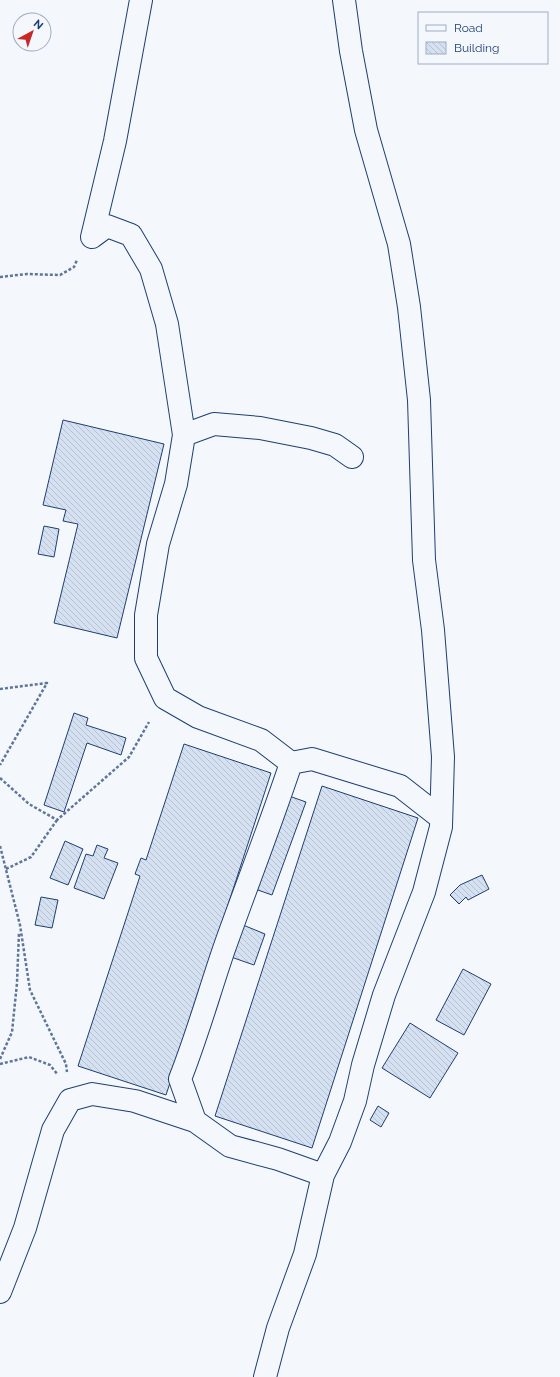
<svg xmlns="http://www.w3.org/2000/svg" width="560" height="1377" viewBox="0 0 560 1377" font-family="Raleway,sans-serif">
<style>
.building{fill:url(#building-back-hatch);stroke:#1d3f73}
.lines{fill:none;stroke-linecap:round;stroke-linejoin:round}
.minor-casing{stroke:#1d3f73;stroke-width:24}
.path{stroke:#5e769c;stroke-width:2.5;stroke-dasharray:3 2;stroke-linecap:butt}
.minor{stroke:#f4f7fb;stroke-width:22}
</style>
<defs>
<pattern id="building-back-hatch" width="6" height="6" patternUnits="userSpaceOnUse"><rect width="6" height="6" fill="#d5e0f0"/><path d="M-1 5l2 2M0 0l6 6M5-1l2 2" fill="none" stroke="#b6c1d1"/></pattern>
</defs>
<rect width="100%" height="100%" fill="#f4f7fb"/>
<path class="building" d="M63,420l101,24 -47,194 -63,-15 24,-99 -15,-3 3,-11 -23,-5z
M44,526l15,3 -5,28 -16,-3z
M74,713l14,5 -2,7 40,13 -5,17 -34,-12 -23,69 -20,-7z
M184,744l87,29 -105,322 -88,-29 62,-190 -5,-2 6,-16 5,2z
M322,786l96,32 -106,330 -97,-32z
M289,796l17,6 -34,93 -17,-6z
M65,841l18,8 -15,36 -18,-7z
M97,845l11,4 -4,9 14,5 -14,36 -30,-11 12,-34 7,2z
M482,875l7,14 -21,11 -2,-3 -7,7 -9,-9 10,-10z
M41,897l17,3 -6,28 -17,-3z
M243,925l22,9 -11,31 -23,-8z
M463,969l28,15 -27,51 -28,-15z
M410,1023l48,30 -28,45 -48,-30z
M378,1106l11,7 -8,14 -11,-7z"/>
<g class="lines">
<g class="minor-casing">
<path id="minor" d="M92,237l15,-11 24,9 20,34 16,55 17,111
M92,237l23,-96 26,-141
M291,763l-30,-23 -63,-23 -33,-19 -19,-40v-43l12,-71 18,-60 8,-49 30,-11 46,4 51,10 24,7 17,12
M323,1175l-45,-16 -48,-13 -35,-25 -15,-42c17,-43 29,-86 44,-130 22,-62 46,-123 67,-186l21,-4 88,27 41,32
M0,1292l25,-64 28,-98 17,-30 22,-6 43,7 60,20
M265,1377l13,-49 27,-74 18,-79 17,-33 15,-41 8,-36 21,-70 40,-103 17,-65 2,-70 -10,-127 -9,-70 -5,-160 -10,-93 -10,-63 -33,-114 -15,-79 -7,-51"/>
</g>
<path class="path" d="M0,277l27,-3 33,1 14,-8 3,-7
M0,689l47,-6 -47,82
M0,778l29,26 28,16 72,-63 20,-35
M0,846l20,79 10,65 36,74 1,8
M6,869l25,-12 26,-37
M0,1059l12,-27 5,-49 2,-51
M0,1064l29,-7 21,8 8,10"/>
<use href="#minor" class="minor"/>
</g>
<rect x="418" y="12" width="130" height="52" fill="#f4f7fb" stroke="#9eadc5"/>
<rect x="426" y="25" width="20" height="6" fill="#f4f7fb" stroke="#9eadc5"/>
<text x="454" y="32" font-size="12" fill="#1d3f73">Road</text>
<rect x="426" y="42" width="20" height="12" fill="url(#building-back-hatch)" stroke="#9eadc5"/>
<text x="454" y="52" font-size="12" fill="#1d3f73">Building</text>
<g transform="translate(32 32) rotate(40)"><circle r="19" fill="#f4f7fb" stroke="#9eadc5"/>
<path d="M0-3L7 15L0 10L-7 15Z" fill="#c62828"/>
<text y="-6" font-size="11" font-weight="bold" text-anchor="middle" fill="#1d3f73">N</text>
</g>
</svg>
